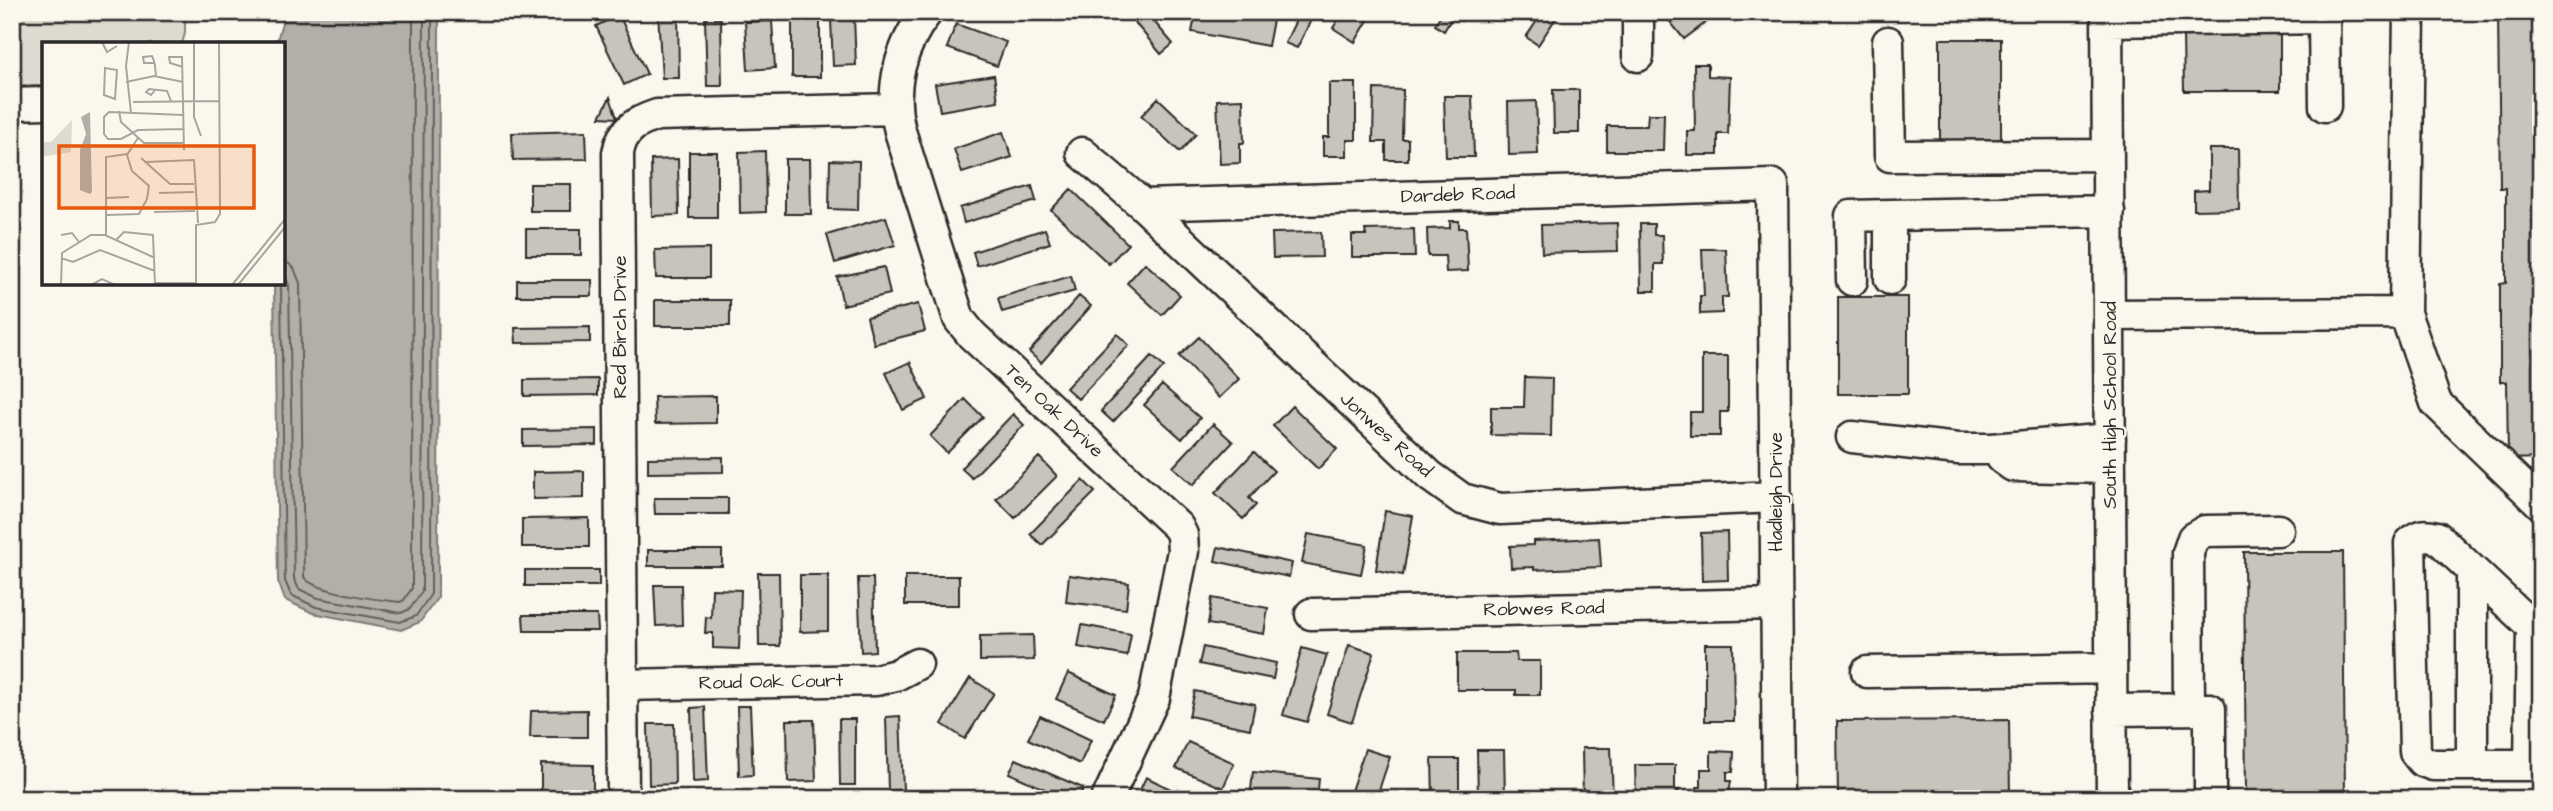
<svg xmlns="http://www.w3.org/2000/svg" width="2553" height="811" viewBox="0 0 2553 811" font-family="'Architects Daughter',sans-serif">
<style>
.green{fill:#dddad0;stroke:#84827e;stroke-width:2}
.water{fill:#b1afa7;stroke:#7b7a75;stroke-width:2}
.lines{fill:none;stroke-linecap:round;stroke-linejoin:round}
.shore{stroke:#61605d;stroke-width:2}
.building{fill:#c7c4bc;stroke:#2b2b2b;stroke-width:2}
.minor-casing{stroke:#2b2b2b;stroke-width:35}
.minor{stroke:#fbf7ec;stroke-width:30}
.labels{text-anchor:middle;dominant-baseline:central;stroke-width:5;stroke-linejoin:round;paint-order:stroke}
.street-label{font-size:19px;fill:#2b2b2b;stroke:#fbf7ec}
.inset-road{fill:none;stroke:#a8a59f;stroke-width:2}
.view{fill:#e8590c;fill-opacity:0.15;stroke:#e8590c;stroke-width:3.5}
.inset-edge{fill:none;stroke:#2b2b2b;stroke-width:3.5}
</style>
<rect width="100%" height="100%" fill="#fbf7ec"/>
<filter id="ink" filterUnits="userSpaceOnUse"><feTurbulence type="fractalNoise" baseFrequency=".0143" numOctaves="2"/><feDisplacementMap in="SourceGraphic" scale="14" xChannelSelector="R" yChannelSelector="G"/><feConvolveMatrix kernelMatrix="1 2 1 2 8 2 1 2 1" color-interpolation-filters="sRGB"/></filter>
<g filter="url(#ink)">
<path class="green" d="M12,12h173v21l-3,11h-138v42h-32z"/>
<path class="water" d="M285,12h154l-1,585 -18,25 -19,8 -88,-17 -28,-13 -7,-19 -4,-297h10v-240h-8z"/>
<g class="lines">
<path class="shore" d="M284,260l10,8 6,15 4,294c9,15 77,23 96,25l4,-2 8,-12 1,-576
M284,272l5,13 5,294 5,10 19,9 83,15 9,-4 12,-18 2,-579
M281,284l4,297 6,14 25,12 84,15 16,-6 15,-22 1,-582"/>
</g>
<path class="building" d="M678,12l1,66h-17l-4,-65z
M1126,12h20l27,32 -12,10z
M1196,12h33l44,8 -5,26 -76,-14z
M1300,12h15l-18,36 -12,-5z
M1343,12h30l-18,30 -22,-14z
M1442,12h25l-6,9 -8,-5 -9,15 -9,-6z
M1543,12h17l-22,33 -12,-8z
M1674,12h46l-36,27 -17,-21z
M2498,12h43v446l-33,1 -1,-77h-7v-98l6,-1v-95h-6z
M619,15l28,59 -23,11 -28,-59z
M792,17h28v60h-28z
M854,18l2,47 -23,1 -2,-47z
M705,19h16l1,67h-15z
M772,21l3,47 -27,2 -3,-48z
M956,24l50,18 -9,24 -50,-18z
M2183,35h97v56h-96z
M1940,39h61v104h-61z
M1694,64h14v12l22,1 -2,57h-10v21h-31v-24h8z
M994,75l4,26 -58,10 -5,-27z
M1329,83h27v57h-9v16h-24v-19h6z
M1374,89l29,1 -1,49h6v21h-22v-18h-13z
M1553,90h26v43h-25z
M1444,96h28l2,61h-28z
M610,97l7,21 -17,-1z
M1158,98l38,36 -16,18 -39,-36z
M1243,99l1,44h-4v20l-20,1 -3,-64z
M1536,101l2,53 -29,1 -1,-53z
M1648,114h16l-1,37h-56v-25h40z
M586,131l1,28 -74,1 -1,-27z
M1003,132l9,25 -50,16 -8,-24z
M2209,149h29l1,60 -45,1v-19l15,-1z
M765,151l1,61 -26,1 -1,-61z
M689,152h28v66h-28z
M678,159l1,56 -27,1 -1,-56z
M785,159h25l1,55h-26z
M830,160l29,1 -1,49 -29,-1z
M530,184h41v27h-41z
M1032,186l4,15 -72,22 -4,-15z
M1071,189l57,55 -19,20 -58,-54z
M886,217l9,28 -60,18 -8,-28z
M1450,221h9v7h7l2,43 -22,1 -1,-16h-17l-1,-27 23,-1z
M1617,223l1,28 -76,2 -1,-28z
M1640,224h14v11h8l1,29h-8v27h-14z
M526,229h55v26h-55z
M1045,229l5,14 -73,23 -4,-14z
M1414,229l1,28h-63v-22h14l-1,-5z
M1321,232l1,25 -49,1 -1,-25z
M709,249v29h-53l-1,-28z
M1702,249h24l2,48h-6v16l-22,1v-18h4z
M1145,263l35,32 -18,20 -35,-32z
M884,267l6,27 -47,11 -6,-28z
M1071,276l4,15 -73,21 -4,-14z
M517,280h75v16h-75z
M1079,296l12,10 -50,57 -12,-11z
M1838,297h70v97h-70z
M655,300h75v26h-75z
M918,304l7,27 -51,13 -7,-27z
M590,327v15l-74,1 -1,-15z
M1117,334l12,11 -51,54 -12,-11z
M1199,337l40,42 -20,19 -40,-42z
M1152,356l12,11 -51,55 -12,-11z
M1702,356h26v56h-8v24h-30v-24h12z
M910,362l17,37 -24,11 -17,-37z
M1525,377l27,1 -1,58 -60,-1v-28h33z
M598,379v16l-74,1v-16z
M1162,385l38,33 -18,21 -38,-34z
M716,396v27l-61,1 -1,-27z
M965,399l18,18 -36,36 -17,-17z
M1292,406l45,43 -19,20 -45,-43z
M1013,414l11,11 -52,53 -11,-10z
M1213,424l20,18 -40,43 -20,-18z
M597,429v16l-74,1v-16z
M1254,452l20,19 -25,27 7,7 -13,14 -28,-26z
M723,457v15l-75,1v-15z
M1039,457l18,19 -42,42 -19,-19z
M584,471v27l-51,1v-27z
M1083,480l12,12 -53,53 -12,-11z
M654,498h74v16h-73z
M1385,511l28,5 -10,59 -27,-5z
M589,518v29h-67v-28z
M1727,532l1,48 -26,1 -1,-48z
M1308,534l59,11 -6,29 -59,-11z
M1599,538l2,29 -67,3v-3l-23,1 -1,-22 23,-1v-4z
M1218,547l74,16 -3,14 -74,-16z
M648,550h74v16h-74z
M2244,552h99l2,247h-99z
M525,570h74v16h-74z
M758,573h21l1,73h-21z
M800,575h28v56l-28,1z
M1069,575l60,8 -3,26 -60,-7z
M905,576h54v29h-54z
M858,578h15l2,73 -14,1z
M654,585h27l1,40 -26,1z
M712,589l29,1 -2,59 -26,-1v-15h-8l1,-16 5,1z
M1212,598l56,10 -4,26 -56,-10z
M523,615h74l1,16h-74z
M1082,625l49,9 -4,22 -49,-9z
M1033,635l1,25 -54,1v-25z
M1705,644h28l1,77h-29z
M1349,645l25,8 -22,69 -25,-8z
M1203,647l73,16 -3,16 -74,-15z
M1302,648l25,7 -20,67 -24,-7z
M1457,653h59l1,8h23v34h-24v-5h-59z
M1068,673l48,22 -12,25 -48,-21z
M970,678l24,15 -29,46 -23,-15z
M1195,691l60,13 -5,25 -61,-13z
M737,706h13l3,69 -14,1z
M705,707l3,74 -15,1 -2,-74z
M587,710v27h-57l1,-26z
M900,716l3,74 -15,1 -2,-74z
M1040,716l51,24 -11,24 -52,-25z
M839,719h16v66h-15z
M787,720h27l2,61 -28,1z
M2009,720l1,79h-172l-1,-78z
M648,724h26l1,60 -26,1z
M1188,742l46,21 -11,25 -47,-20z
M1582,748h29l2,50 12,1h-42z
M1365,749l25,8 -14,42h-13l-13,-5z
M1477,750h27l1,48h-27z
M1711,751l23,1 -1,20h-6v9h4l-3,18h-26v-3l-5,-1v-8h4v-18h10z
M1016,759l67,29 -4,11h-12l-58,-26z
M1432,759h27v40h-26z
M541,764l52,1v27l-52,-1z
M1635,765h40v26h4v8h-30v-6h-13z
M1253,772l66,7 -2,20h-67z
M1146,777l45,22h-37l-15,-7z"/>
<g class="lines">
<g class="minor-casing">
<path id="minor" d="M927,12c-27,34 -38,77 -27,119l59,188 13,16 206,192 4,8 1,16 -29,147 -47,101
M1638,12v44
M2107,12l5,787
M2409,12l-4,301 31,90 105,101
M2107,21l217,-3 1,88
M1888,42l2,114 218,-1
M12,104l32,-1
M1082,153l61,52 287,271 32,23 38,10 276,-12
M1143,205l630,-20 5,614
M1890,279v-64l219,-4
M1852,280l-1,-64 39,-1
M2109,315l296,-2
M1852,437l106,12h33l119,-10
M2002,458l11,8 97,2
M2472,570v195
M1311,614l465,-10
M2541,635l-104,-98c-12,-3 -18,-3 -27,6l5,209 7,9 11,4h108
M1867,672l244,-4
M622,685l254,-5 20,-5 21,-11
M2189,708l-1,-155 5,-15 12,-7 73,-1
M2111,710l99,-1v90
M2530,765l2,-138
M623,799l-5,-646c4,-24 18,-31 39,-38l239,-6"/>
</g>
<use href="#minor" class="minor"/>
</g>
</g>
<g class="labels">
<g class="street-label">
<text transform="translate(1458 195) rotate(-2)">Dardeb Road</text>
<text transform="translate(620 327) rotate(-90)">Red Birch Drive</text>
<text transform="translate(2110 405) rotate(-90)">South High School Road</text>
<text transform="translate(1054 411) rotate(43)">Ten Oak Drive</text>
<text transform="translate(1386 435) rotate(42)">Jonwes Road</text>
<text transform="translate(1776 492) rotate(-90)">Hadleigh Drive</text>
<text transform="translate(1544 609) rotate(-1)">Robwes Road</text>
<text transform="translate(771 682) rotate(-1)">Roud Oak Court</text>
</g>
</g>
<g transform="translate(42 42)">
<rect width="243" height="243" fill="#fbf7ec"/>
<path d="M30,78l-1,32 -29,5v-15h9z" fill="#dddad0"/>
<path d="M48,70l2,80 -2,2 -10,-4v-40l6,-16 -5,-17z" fill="#b1afa7"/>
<path class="inset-road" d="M60,0l5,10 10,-6M87,0l-3,24 5,47M152,0v75l7,19M112,21h-10l-1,-6 9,-1 2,5v2l1,1v2l1,10M141,25l-13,-4 -1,-6h13l2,93M63,26l12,2 -2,29 -11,-4zM84,40l28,-6 29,6M113,48l-4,5 -5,-3 3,-3 18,2 4,10M91,60l86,-1M77,69l2,11 23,21h40M141,73l-74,-3 -5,5v17l4,5h13l17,-9 46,-1M99,116l29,26h24M104,120l48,-2 4,63M117,151l35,-1M64,156l23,-1M112,170l41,-1M64,173l33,-1 8,-15 2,-13 -17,-15 -5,-16 11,-17M19,193l11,-2 7,9M64,193v-78l21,-3M74,198l8,-8 29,3 2,50M19,216l12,4 27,-12 55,21M113,241h41M19,243l1,-32 29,-18h14l50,23M49,243l11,-6 13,6M154,243v-60l19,-3 5,-8 -1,-172M190,243l54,-67M196,243l48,-59"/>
<path class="view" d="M17,104h195v62h-195z"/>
<rect width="243" height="243" class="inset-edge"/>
</g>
<rect width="2553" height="811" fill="none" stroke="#fbf7ec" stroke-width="42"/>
<rect x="21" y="21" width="2511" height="769" fill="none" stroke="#2b2b2b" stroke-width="2.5" filter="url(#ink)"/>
</svg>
